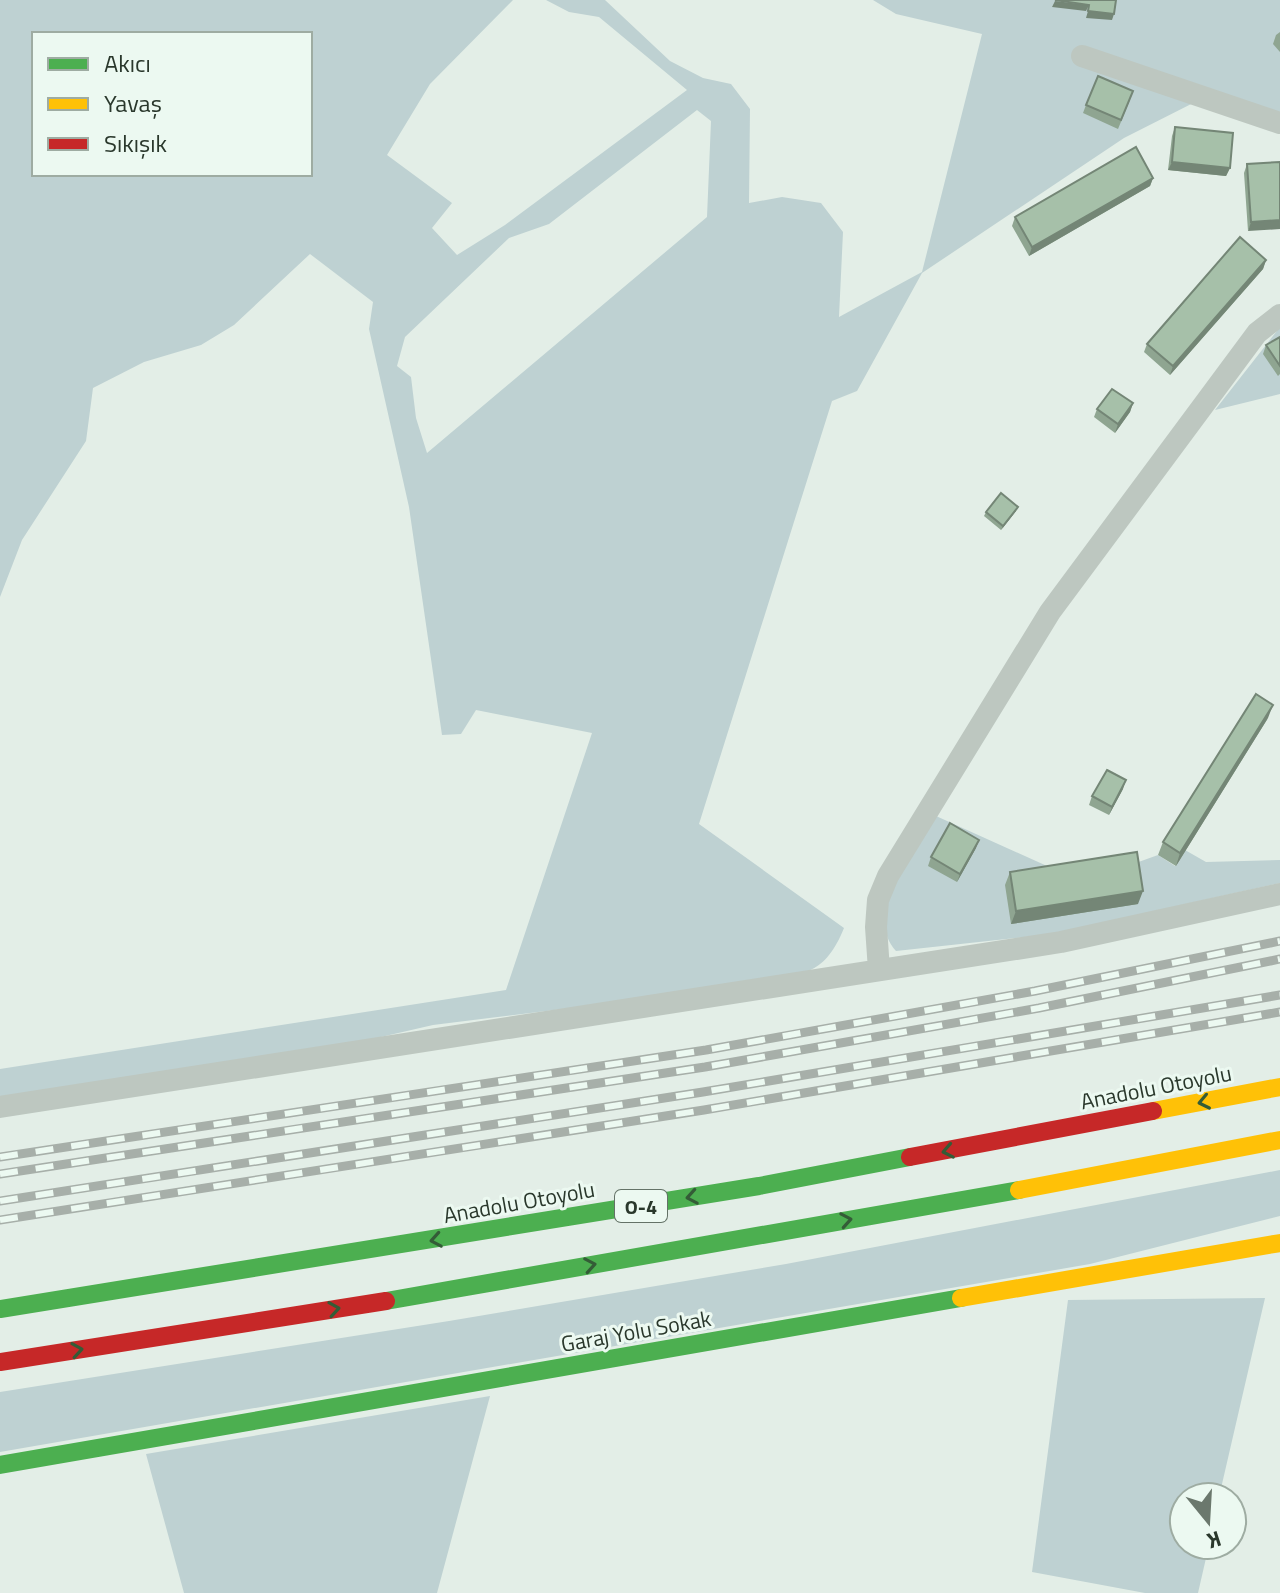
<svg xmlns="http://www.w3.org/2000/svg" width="1280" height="1593" viewBox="0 0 1280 1593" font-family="'Titillium Web',sans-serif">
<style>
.green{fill:#bed1d2;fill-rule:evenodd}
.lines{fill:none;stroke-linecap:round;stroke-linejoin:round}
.street{stroke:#bdc7c0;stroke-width:22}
.fast{stroke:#4caf50;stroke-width:18}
.slow{stroke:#ffc107;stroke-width:18}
.jam{stroke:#c62828;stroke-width:18}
.rail-casing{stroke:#a7afa9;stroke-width:9}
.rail{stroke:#ecf9f1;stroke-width:6;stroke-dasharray:18;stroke-linecap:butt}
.wall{fill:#8fa591}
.shaded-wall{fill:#748676}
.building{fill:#a6c0a9;stroke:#748676;stroke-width:2}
.oneway{stroke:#345c37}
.labels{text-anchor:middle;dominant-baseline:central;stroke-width:6;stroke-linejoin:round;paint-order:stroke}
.shield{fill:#ecf9f1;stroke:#647267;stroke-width:2}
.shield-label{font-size:20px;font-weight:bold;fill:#2a382c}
.street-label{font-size:22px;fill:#2a382c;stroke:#ecf9f1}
</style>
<rect width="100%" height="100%" fill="#e3eee7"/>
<path class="green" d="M0,0h513l-83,84 -43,71 65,48 -20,25 25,27 48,-30 182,-135 -88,-73 -30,-5 -23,-12h59l65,61 33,17 28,6 19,25 -1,94 33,-6 39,6 22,29 -4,85 83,-45 60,-238 -86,-20 -23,-14h407v123l-73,-27 -83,42 -202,135 -65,118 -25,10 -133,423 145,104c-20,49 -41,45 -89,57l-322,40 -113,26 -320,47v-29l506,-79 86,-257 -116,-23 -15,24 -19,1 -33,-228 -40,-178 4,-27 -63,-48 -76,71 -33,20 -57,17 -51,26 -7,53 -64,99 -22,57zM34,34h276v140h-276zM697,110l14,11 -4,96 -280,236 -11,-35 -5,-41 -14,-11 8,-29 104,-99 40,-14z
M1280,327v67l-65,16z
M936,816l131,59 66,-11 25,-9 17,11 10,-16 21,12 74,-2v23l-228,51 -156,17c-34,-37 18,-103 40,-135z
M1280,1170v46l-190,48 -1090,188v-60l449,-71 337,-57z
M1265,1298l-46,199h-35v48h25l-11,48h-53l-113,-21 36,-272z
M490,1396l-53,197h-253l-38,-139z"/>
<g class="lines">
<path class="street" d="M1082,56l198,67
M879,970l-3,-43 2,-27 10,-24 162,-264 207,-279 23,-18
M0,1107l1061,-165 219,-48"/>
<path class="fast" d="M386,1301l633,-111
M0,1309l759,-123 151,-29
M0,1465l961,-167"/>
<path class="slow" d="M1153,1111l127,-24
M1019,1190l261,-50
M961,1298l319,-55"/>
<path class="jam" d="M910,1157l243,-46
M0,1362l386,-61"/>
<g class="rail-casing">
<path id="rail" d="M0,1157l706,-107 329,-59 245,-50
M0,1174l705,-107 334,-59 241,-49
M0,1201l703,-109 577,-97
M0,1220l704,-110 576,-98"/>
</g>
<use href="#rail" class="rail"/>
</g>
<path class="wall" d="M1280,32v20l-7,-8 3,-9z
M1130,100l-12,29 -35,-16 3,-8z
M1175,127l55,41 -4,8 -58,-6 4,-34z
M1280,162l-32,69 -4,-58 3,-9z
M1153,178l-3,8 -121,70 -17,-30 3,-9z
M1266,260l-3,9 -93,106 -26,-23 3,-8z
M1280,337v37l-2,2 -15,-22 3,-9z
M1133,403l-3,9 -15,21 -21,-16 3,-8z
M1016,511l-15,19 -17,-14 2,-4z
M1268,718l-92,148 -18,-11 5,-13z
M1123,789l-14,26 -20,-10 3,-9z
M976,848l-19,34 -29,-16 3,-9z
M1010,872l128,32 -127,20 -6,-39z"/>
<path class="shaded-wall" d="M1055,1l34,4 -3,6 -34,-4z
M1088,11l26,3 -2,6 -26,-2z
M1172,162l58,6 -4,8 -58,-6z
M1153,178l-3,8 -121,70 3,-9z
M1280,220v9l-32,2 3,-9z
M1266,260l-3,9 -93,106 3,-9z
M1133,403l-3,9 -15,21 3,-9z
M1018,507l-2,4 -15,19 2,-4z
M1273,705l-5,13 -92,148 4,-13z
M1126,780l-3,9 -14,26 3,-8z
M979,840l-3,8 -19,34 3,-8z
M1143,891l-5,13 -127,20 5,-13z"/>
<path class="building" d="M1055,0h61l-2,14 -26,-3 1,-6z
M1098,76l35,15 -12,29 -35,-15z
M1175,127l58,6 -3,35 -58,-6z
M1136,147l17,31 -121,69 -17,-30z
M1280,162v58l-29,2 -4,-58z
M1240,237l26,23 -93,106 -26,-22z
M1280,337v29l-14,-21z
M1112,389l21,14 -15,21 -21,-15z
M1001,493l17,14 -15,19 -17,-14z
M1256,694l17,11 -93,148 -17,-11z
M1107,770l19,10 -14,27 -20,-11z
M950,823l29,17 -19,34 -29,-17z
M1137,852l6,39 -127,20 -6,-39z"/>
<defs><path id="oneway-chevron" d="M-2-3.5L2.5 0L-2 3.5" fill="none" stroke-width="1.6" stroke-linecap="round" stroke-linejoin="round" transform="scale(2)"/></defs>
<g class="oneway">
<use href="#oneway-chevron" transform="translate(1204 1102) rotate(168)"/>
<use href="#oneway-chevron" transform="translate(948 1151) rotate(169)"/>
<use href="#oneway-chevron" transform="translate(692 1197) rotate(170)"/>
<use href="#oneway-chevron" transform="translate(846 1220) rotate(-10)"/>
<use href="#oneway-chevron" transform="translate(436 1240) rotate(170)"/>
<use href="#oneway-chevron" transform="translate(590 1265) rotate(-10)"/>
<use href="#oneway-chevron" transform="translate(334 1309) rotate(-9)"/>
<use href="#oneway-chevron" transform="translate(77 1350) rotate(-9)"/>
</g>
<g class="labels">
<rect class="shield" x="615" y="1190" width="52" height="32" rx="6"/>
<g class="shield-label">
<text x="641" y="1206">O-4</text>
</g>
<g class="street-label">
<text transform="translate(1156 1087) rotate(-11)">Anadolu Otoyolu</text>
<text transform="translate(519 1202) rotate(-10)">Anadolu Otoyolu</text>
<text transform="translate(636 1331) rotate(-10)">Garaj Yolu Sokak</text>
</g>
</g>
<rect x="32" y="32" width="280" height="144" fill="#ecf9f1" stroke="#9eaca2" stroke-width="2"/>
<rect x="48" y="58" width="40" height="12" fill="#4caf50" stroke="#9eaca2" stroke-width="2"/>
<text x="104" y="72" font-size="24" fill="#2a382c">Akıcı</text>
<rect x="48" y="98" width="40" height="12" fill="#ffc107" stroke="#9eaca2" stroke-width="2"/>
<text x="104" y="112" font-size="24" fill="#2a382c">Yavaş</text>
<rect x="48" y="138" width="40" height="12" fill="#c62828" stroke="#9eaca2" stroke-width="2"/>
<text x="104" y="152" font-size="24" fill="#2a382c">Sıkışık</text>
<g transform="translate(1208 1521) rotate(162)"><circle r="38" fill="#ecf9f1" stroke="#9eaca2" stroke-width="2"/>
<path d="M0-6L14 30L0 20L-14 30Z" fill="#6b786d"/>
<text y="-12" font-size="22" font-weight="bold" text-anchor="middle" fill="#2a382c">K</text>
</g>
</svg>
